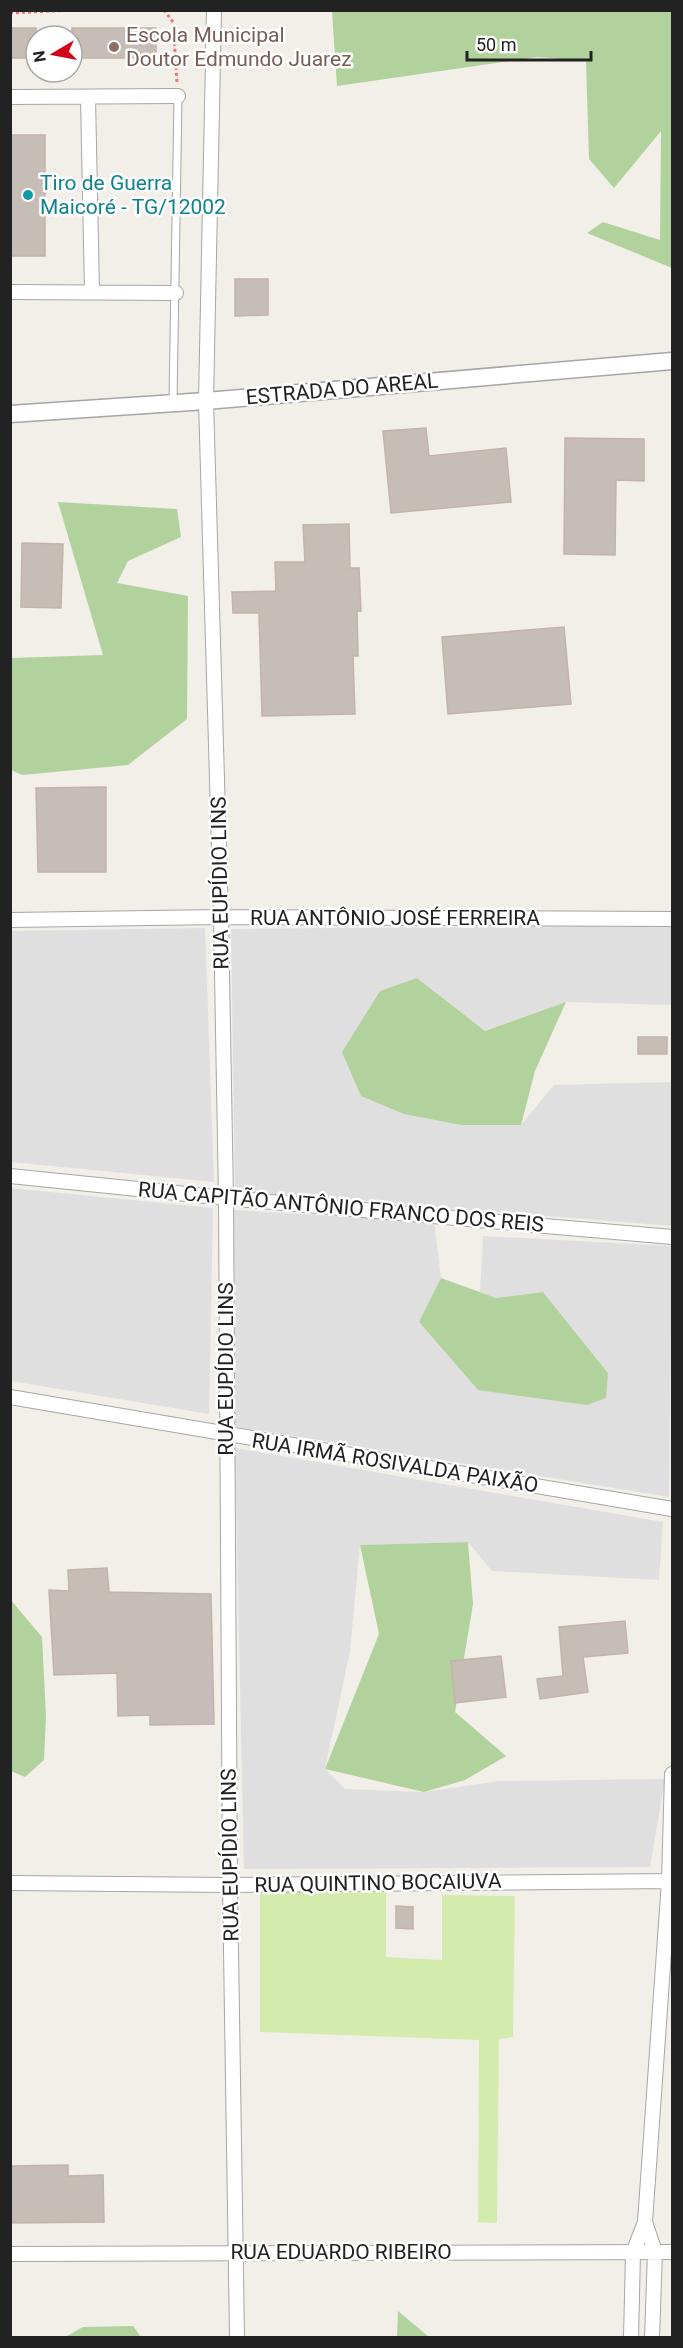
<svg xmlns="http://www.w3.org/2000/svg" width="683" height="2348" viewBox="0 0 683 2348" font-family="Roboto,sans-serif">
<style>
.residential{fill:#e0dfdf}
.grass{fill:#d3ecae}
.forest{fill:#b2d29d}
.building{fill:#c7bdb7;stroke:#c4b3aa;stroke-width:1.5}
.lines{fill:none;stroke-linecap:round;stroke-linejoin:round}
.service-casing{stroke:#a6a6a6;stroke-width:9}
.minor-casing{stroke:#a6a6a6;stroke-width:16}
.tertiary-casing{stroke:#a6a6a6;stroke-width:19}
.path{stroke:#fc6f70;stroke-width:3;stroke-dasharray:3 3;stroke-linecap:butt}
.service{stroke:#fff;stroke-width:7}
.minor{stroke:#fff;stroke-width:14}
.tertiary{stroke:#fff;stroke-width:16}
.education-dot{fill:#8d6e63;stroke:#fff;stroke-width:2}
.culture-dot{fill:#0f9aa8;stroke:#fff;stroke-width:2}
.labels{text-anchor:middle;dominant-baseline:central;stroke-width:5;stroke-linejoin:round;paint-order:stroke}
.education-label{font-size:21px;fill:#785e54;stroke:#fff;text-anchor:start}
.culture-label{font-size:21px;fill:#0d838f;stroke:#fff;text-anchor:start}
.street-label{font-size:21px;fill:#222;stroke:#fff}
</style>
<rect width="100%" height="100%" fill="#f2eee8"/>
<path class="residential" d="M672,925v80l-106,-3 -81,29 -68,-53 104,147 33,-40 118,-3v144l-437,-35 -4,-262z
M205,928l9,254 -203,-20v-231z
M10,1188l203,20 -4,206 -198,-33z
M234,1210l200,12 7,56 -22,44 59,68 130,-17 -65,-81 -47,6 -16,-6 3,-56 189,10 -3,251 -437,-71z
M235,1448l428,74 -4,58 -167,-9 -24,-29 -108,3 -10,106 -25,118 20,20 79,3 76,-11 165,-2 -15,88 -406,2z"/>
<path class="grass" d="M260,1891l126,1v65l56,3v-65l73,1 -2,141 -14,2 -2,184 -19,-1 1,-182 -219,-8z"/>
<path class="forest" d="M332,11h340v257l-85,-35 16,-11 57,18 1,-109 -47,57 -25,-29 -3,-98 -48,-4 -201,29z
M58,502l119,7 4,28 -53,24 -11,22 71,13 -1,123 -59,46 -106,10 -11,-5v-112l92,-3z
M417,978l68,53 81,-29 -31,69 -14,54h-60l-57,-11 -43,-18 -19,-44 38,-61z
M441,1278l55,20 47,-6 65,81 -2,25 -19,7 -109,-15 -59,-68z
M468,1542l5,62 -18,108 51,44 -41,24 -41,12 -99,-23 54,-135 -19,-89z
M10,1599l32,38 4,79 -2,44 -19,17 -14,-6z
M398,2311l31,26h-32z
M133,2326l8,11h-76l18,-10z"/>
<path class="building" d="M10,28h26v30h-26z
M72,28h84v30h-84z
M10,135h35v121h-35z
M235,279h33v36l-33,1z
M426,428l3,28 77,-8 5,54 -120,11 -8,-82z
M565,438l79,1v42l-28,-1 -1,75 -51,-1z
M349,524l1,44h9l2,43h-4l1,45h-5l2,58 -93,2 -3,-103h-26l-1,-21 44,-1 -1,-29h30l-2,-37z
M22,543l41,1 -2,64 -40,-1z
M564,627l7,77 -123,10 -6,-77z
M106,787v85h-68l-2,-84z
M638,1037h29v17h-29z
M107,1568l2,24 102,2 3,130 -64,1v-10l-32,1 -1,-43 -63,2 -5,-85 20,1 -1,-21z
M625,1621l3,32 -45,4 5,35 -48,7 -3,-20 26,-3 -4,-49z
M501,1656l5,41 -51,6 -4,-42z
M396,1906l17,1v22l-17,-1z
M68,2165v11l35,-1 1,47 -94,1v-57z"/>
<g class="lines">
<g class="service-casing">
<path id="service" d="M173,403l5,-307"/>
</g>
<g class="minor-casing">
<path id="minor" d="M214,10l-8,391 15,516 5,281 4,687 7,453
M10,97l168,-1
M88,97l4,195
M10,292l166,1
M10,920l211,-3 451,2
M10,1176l216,22 446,39
M10,1397l662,112
M10,1883l220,2 442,-4
M645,2222l10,30 -3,86
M10,2254l662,-2
M631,2338l2,-85 12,-31 24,-341 3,-107"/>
</g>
<g class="tertiary-casing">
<path id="tertiary" d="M10,414l196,-13 466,-40"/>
</g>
<path class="path" d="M164,10l9,12 4,61
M10,13l62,-3"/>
<use href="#service" class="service"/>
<use href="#minor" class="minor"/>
<use href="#tertiary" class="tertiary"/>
</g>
<circle class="education-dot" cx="114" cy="47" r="6"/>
<circle class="culture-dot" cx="28" cy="195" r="6"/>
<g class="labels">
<g class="education-label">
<text x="126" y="35">Escola Municipal<tspan x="126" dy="24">Doutor Edmundo Juarez</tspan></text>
</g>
<g class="culture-label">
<text x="40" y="183">Tiro de Guerra<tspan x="40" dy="24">Maicoré - TG/12002</tspan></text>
</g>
<g class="street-label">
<text transform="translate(342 389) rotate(-5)">ESTRADA DO AREAL</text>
<text transform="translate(220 883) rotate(-91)">RUA EUPÍDIO LINS</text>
<text x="395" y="918">RUA ANTÔNIO JOSÉ FERREIRA</text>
<text transform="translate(341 1207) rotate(5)">RUA CAPITÃO ANTÔNIO FRANCO DOS REIS</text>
<text transform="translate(226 1369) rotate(-90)">RUA EUPÍDIO LINS</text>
<text transform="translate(395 1463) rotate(9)">RUA IRMÃ ROSIVALDA PAIXÃO</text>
<text transform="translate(230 1855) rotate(-91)">RUA EUPÍDIO LINS</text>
<text transform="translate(378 1883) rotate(-1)">RUA QUINTINO BOCAIUVA</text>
<text x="341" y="2252">RUA EDUARDO RIBEIRO</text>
</g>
</g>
<rect width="683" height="2348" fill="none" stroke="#222222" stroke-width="24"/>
<g transform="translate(54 54) rotate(260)"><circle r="28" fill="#ffffff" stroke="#a7a7a7" stroke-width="1.5"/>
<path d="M0-4.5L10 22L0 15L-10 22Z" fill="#d30017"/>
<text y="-9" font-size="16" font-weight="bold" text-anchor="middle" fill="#222222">N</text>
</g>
<path d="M467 51v9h124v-9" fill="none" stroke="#222222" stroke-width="3"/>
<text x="476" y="51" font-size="18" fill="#222222" stroke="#ffffff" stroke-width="4.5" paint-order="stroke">50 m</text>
</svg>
